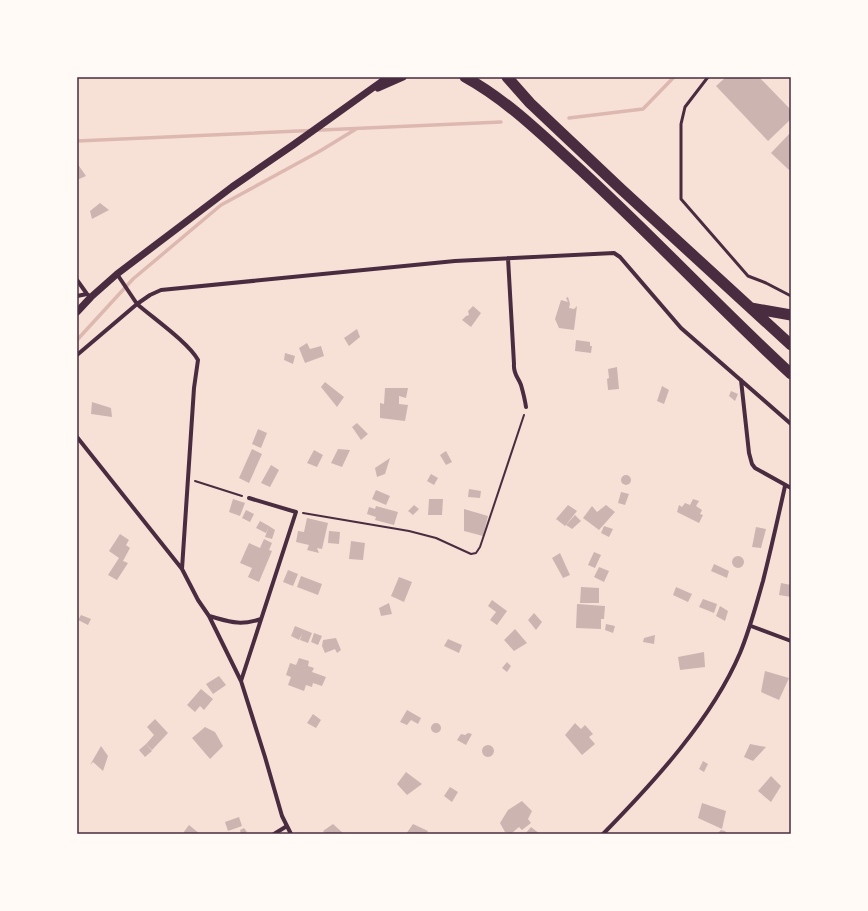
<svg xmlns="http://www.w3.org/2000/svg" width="868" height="911" viewBox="0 0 868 911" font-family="'Archivo Narrow',sans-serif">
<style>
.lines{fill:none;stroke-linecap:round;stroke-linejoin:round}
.stream{stroke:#dcb8b0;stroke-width:3.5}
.building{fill:#ccb4b1}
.path{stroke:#4a2c40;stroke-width:2}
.service{stroke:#4a2c40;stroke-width:3}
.minor{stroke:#4a2c40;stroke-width:4}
.tertiary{stroke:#4a2c40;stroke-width:7}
.trunk{stroke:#4a2c40;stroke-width:11}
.neatline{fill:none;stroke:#4a2c40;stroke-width:1.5}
</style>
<rect width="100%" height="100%" fill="#f7e1d7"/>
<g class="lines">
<path class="stream" d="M569,118l74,-9 31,-32
M77,141l424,-19
M77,340l56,-61 88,-74 99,-54 36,-22"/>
</g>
<path class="building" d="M726,77h33l32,33v9l-23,22 -52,-55z
M791,132v36l-2,2 -18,-17z
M77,163l9,13 -9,4z
M100,203l9,7 -17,9 -2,-8z
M568,297l2,7 -1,4 5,1 3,-3 -3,24 -15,-2 -4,-9 6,-19 7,2 -2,-4z
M473,306l8,7 -10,14 -9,-7 4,-4 3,-1 -1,-4z
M357,329l3,8 -11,9 -5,-8z
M576,340l14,2v4h2l-1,7 -16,-2z
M307,343l3,6 11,-3 3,10 -19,7 -6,-15z
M285,353l10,3 -2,8 -9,-4z
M617,367l2,22 -11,1 -1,-11 2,-1 -1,-9z
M325,382l19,15 -7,10 -16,-20z
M662,386l7,4 -5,14 -7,-3z
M385,388h23l-2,10 -7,-2v8l9,1 -3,16 -25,-3v-15l4,1z
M731,391l7,3 -3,7 -6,-5z
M92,402l19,6 1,9 -21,-3z
M357,423l11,11 -7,6 -9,-13z
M258,429l9,4 -6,15 -9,-4z
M252,449l10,5 -13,29 -10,-5z
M338,449l12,1 -8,17 -11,-4z
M314,450l9,5 -6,12 -10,-4z
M446,451l6,11 -6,3 -6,-10z
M390,458l-5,16 -8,3 -2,-9z
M271,465l8,5 -9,17 -9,-4z
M431,474l7,4 -4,7 -7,-4z
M621 480a5 5 0 1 1 10 0a5 5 0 1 1-10 0Z
M469,489l12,2 -1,7 -12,-1z
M376,490l14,6 -4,9 -14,-6z
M621,492l8,2 -4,11 -7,-2z
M233,499l12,4 -5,13 -11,-4z
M429,499h14l-1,16h-14z
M693,499l6,2 -3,5 6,4 -2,4 3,1 -4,8 -22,-11 2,-7 3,2 3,-4 5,2z
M414,505l5,4 -6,6 -5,-4z
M568,505l9,6 -12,15 -9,-7z
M606,505l9,7 -16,18 -16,-12 9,-12 5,6z
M376,506l22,6 -4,13 -19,-5 1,-3 -9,-3 2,-7 6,2z
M464,509l24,7 -5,20 -19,-5z
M246,510l8,4 -4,8 -8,-4z
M575,515l6,6 -9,8 -6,-4z
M307,518l21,5 -6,26 -5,-1 2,5 -12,-3 2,-5 -13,-3 2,-11 6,1z
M260,521l9,5 -3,7 -10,-5z
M269,526l6,4 -3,9 -7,-2z
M604,526l9,3 -4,8 -8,-4z
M756,527l10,2 -5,19 -9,-1z
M329,531l11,1 -1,12 -11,-1z
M120,534l9,6 -3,5 4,3 -7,13 5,2 -11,17 -9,-5 11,-17 -10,-7z
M264,539l8,4 -3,7 3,1 -13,31 -11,-5 4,-9 -12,-5 9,-20 11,5z
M351,541l14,2 -2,17 -14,-1z
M594,552l7,3 -6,13 -7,-3z
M560,553l10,22 -7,3 -11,-20z
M732 562a6 6 0 1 1 12 0a6 6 0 1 1-12 0Z
M714,564l15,7 -2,7 -16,-7z
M599,567l10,4 -5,11 -10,-5z
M288,570l10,4 -5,12 -10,-4z
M301,576l21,8 -4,11 -21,-8z
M399,577l13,5 -8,20 -13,-6z
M781,583l10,2v12l-12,-2z
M581,587l18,1v15h-19z
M676,587l16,7 -4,8 -15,-7z
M703,599l14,5 -3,9 -15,-6z
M492,600l15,11 -10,14 -7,-5 6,-8 -8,-6z
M389,603l3,11 -11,2 -2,-8z
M577,604l28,2 -1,13h-3v10l-25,-1z
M720,606l8,5 -3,10 -9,-5z
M534,613l8,9 -6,8 -8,-10z
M81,615l10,4 -3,6 -10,-5z
M606,624l9,2 -2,7 -8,-3z
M295,626l17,7 -4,10 -8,-3 2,-6 -3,6 -8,-4z
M515,629l12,14 -13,8 -10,-11z
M314,633l8,3 -4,9 -7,-3z
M655,635l-1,9 -11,-2 1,-4z
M336,638l5,12 -4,3 -2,-4 -10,4 -3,-7 1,-6z
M448,639l14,6 -3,8 -15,-7z
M704,652l1,15 -25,3 -2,-13z
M299,658l10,3 -1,5 6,2 -2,4 14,5 -4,9 -9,-3 -1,4 -6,-2 -2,6 -16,-6 3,-8 -5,-2 4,-12 6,2z
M507,662l4,4 -4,6 -5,-4z
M765,671l24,7 -10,22 -18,-8z
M219,676l7,9 -13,9 -7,-10z
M201,689l12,10 -9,11 -4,-4 -5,6 -8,-7z
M407,710l14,8 -3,6 -7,-4 -4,5 -7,-3z
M313,714l8,6 -5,8 -9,-5z
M155,719l13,14 -16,17 -6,-6 8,-9 -7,-8z
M575,723l6,6 4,-4 8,9 -4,3 6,7 -13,11 -17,-20z
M431 728a5 5 0 1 1 10 0a5 5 0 1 1-10 0Z
M205,727l10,5 8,14 -13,13 -18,-21z
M468,733l4,1 -6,11 -9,-5 4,-6 4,1z
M146,744l6,7 -7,6 -6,-7z
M750,744l16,3 -13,14 -9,-4z
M482 751a6 6 0 1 1 12 0a6 6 0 1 1-12 0Z
M101,746l7,10 -5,15 -10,-9 -3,3z
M703,761l5,3 -4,8 -5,-3z
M406,772l16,12 -15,11 -10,-11z
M771,776l10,10 -10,16 -13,-11z
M450,787l8,5 -6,10 -8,-6z
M522,801l10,10 -4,8 3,4 -9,7 -3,-3 -7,6 -7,-1 -5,-9 8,-13z
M702,803l24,8 -4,18 -24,-11z
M239,817l3,9 -14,5 -3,-9z
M333,824l11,10h-18l-3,-3z
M413,824l15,7 -2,3h-20z
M189,825l11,9h-16l-1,-1z
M531,827l9,7h-15z
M244,828l3,4 -2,2h-4l-1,-4z
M721,830l4,1 3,3h-11z"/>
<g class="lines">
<path class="path" d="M195,481l47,15
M303,513l106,18 27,7 35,16 5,-1 4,-6 44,-132"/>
<path class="service" d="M708,77l-23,30 -4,17v75l67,77 18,7 25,13"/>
<path class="minor" d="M508,258l6,106c-1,10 4,13 7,21 2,7 4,15 5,22
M77,280l10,14 4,3
M77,296l10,-2
M77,355l60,-51 -20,-30
M741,380l8,73 3,11 3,4 36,20
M77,437l105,132 16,31 11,16 32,65 24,76 17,59 9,18
M182,569l12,-181 4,-28c-9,-17 -45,-42 -61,-56l13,-9 11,-5 294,-29 159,-8 6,4 61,71 110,96
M209,616c22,6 30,10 52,3
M751,626l40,15
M241,681l55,-169 -47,-14
M274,834l13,-8
M603,834c50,-51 109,-115 137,-181 10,-24 16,-48 23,-72 8,-32 15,-63 22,-95"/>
<path class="tertiary" d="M378,88l25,-11
M77,312l14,-15 26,-23 115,-87 61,-42 95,-68"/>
<path class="trunk" d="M465,77c40,22 73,54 107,85 75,68 144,143 219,212
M507,77l23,26 91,86 170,156
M751,308l40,7"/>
</g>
<rect width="868" height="911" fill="none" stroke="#fffaf5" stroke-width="156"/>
<rect x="78" y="78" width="712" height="755" class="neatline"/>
</svg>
